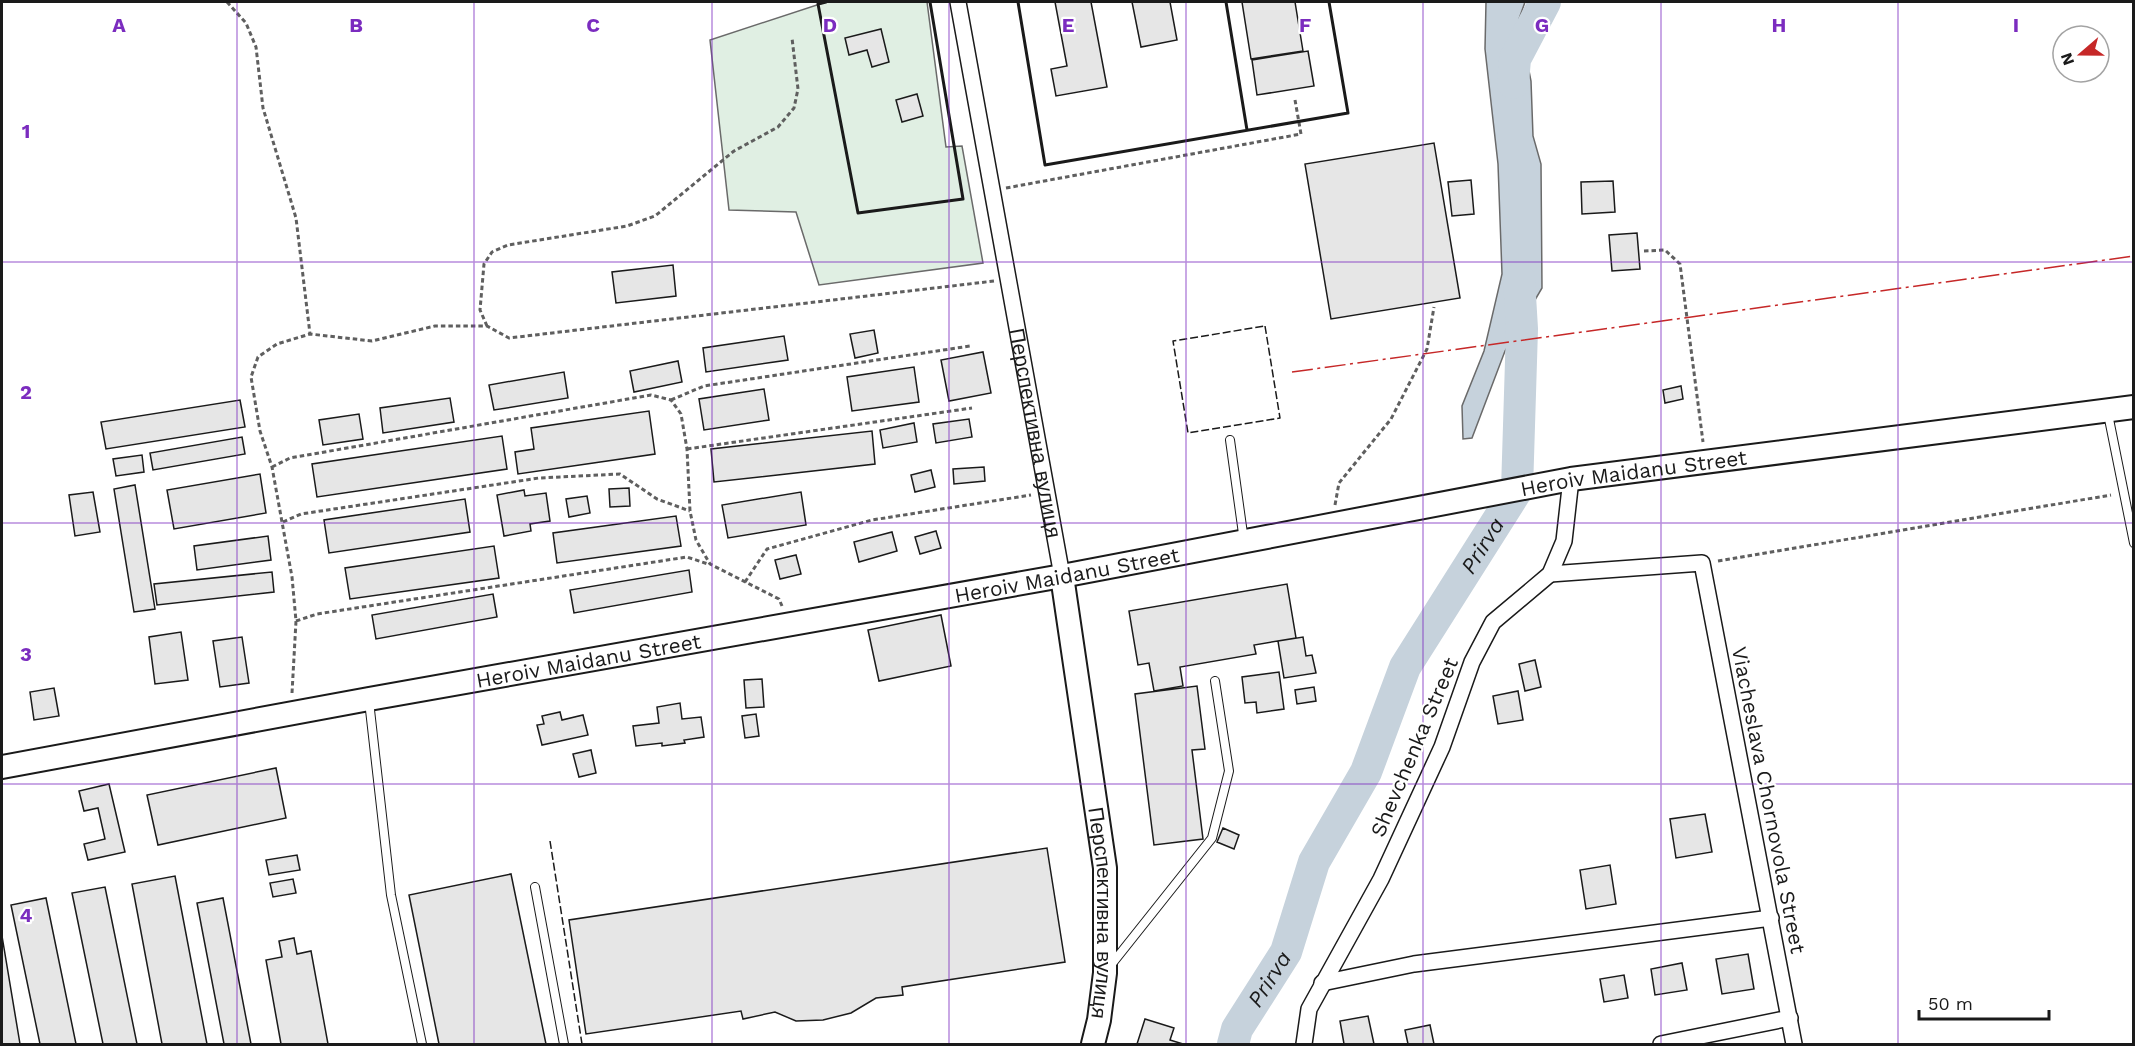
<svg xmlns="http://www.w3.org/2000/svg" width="2135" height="1046" viewBox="0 0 2135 1046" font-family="'Work Sans',sans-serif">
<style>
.green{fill:#e0efe3;stroke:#6a6a6a;stroke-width:1.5}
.water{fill:#c6d2dc;stroke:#6a6a6a;stroke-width:1.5}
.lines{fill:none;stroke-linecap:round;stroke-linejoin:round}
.river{stroke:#c6d2dc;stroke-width:32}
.building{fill:#e6e6e6;stroke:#1a1a1a;stroke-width:1.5}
.lane-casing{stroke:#1a1a1a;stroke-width:10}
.street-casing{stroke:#1a1a1a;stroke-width:18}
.secondary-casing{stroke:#1a1a1a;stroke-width:26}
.path{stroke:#5f5f5f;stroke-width:3;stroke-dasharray:4.5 3;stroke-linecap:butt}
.lane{stroke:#fff;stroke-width:8}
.street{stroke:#fff;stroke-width:15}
.secondary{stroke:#fff;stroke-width:22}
.fence{stroke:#1a1a1a;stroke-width:1.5;stroke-dasharray:8 3;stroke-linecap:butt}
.wall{stroke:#1a1a1a;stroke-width:3}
.power{stroke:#c62828;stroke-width:1.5;stroke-dasharray:21 4.5 3 4.5;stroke-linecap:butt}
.grid{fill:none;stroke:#7b2cbf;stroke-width:1.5;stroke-opacity:0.55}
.labels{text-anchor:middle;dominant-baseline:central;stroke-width:4.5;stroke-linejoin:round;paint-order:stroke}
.street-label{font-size:21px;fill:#1a1a1a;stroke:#fff}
.water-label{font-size:22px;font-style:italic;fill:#1a1a1a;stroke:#fff}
.grid-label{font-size:20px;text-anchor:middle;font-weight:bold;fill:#7b2cbf;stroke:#fff;stroke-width:4.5;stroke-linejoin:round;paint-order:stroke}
</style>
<rect width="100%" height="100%" fill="#fff"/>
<path class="green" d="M826,2h101l19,145 16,-1 21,117 -164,22 -23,-73 -67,-2 -19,-170z"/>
<path class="water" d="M1486,2h39l-6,17 12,62 2,55 8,28 1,124 -37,63 -33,87 -9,1 -1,-33 22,-55 18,-77 -4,-110 -13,-115z"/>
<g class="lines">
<g class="river">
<path d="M1513,83l2,-24 30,-57"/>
<path id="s1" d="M1233,1044l4,-15 49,-77 28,-90 52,-90 39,-105 112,-177 5,-161 -3,-50"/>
</g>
</g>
<path class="building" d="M1055,2h36l16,85 -51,9 -5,-27 16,-3z
M1132,2h38l7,38 -36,7z
M1242,2h53l8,49 -52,8z
M881,29l8,33 -17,5 -5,-17 -18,5 -4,-17z
M1308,51l6,35 -57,9 -5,-35z
M917,94l6,22 -21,6 -6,-22z
M1434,143l26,155 -129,21 -26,-155z
M1471,180l3,34 -22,2 -4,-34z
M1613,181l2,31 -33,2 -1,-32z
M1637,233l3,36 -28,2 -3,-36z
M673,265l3,31 -60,7 -4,-31z
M874,330l4,23 -23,5 -5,-24z
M784,336l4,24 -82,12 -3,-24z
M983,352l8,41 -42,8 -8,-41z
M678,361l4,21 -48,10 -4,-21z
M914,367l5,35 -67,9 -5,-34z
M564,372l4,26 -74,12 -5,-25z
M1681,386l2,13 -18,4 -2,-13z
M764,389l5,31 -65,10 -5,-31z
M450,398l4,24 -71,11 -3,-25z
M240,400l5,27 -139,22 -5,-27z
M649,411l6,43 -137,20 -3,-22 19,-3 -3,-21z
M359,414l4,25 -40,6 -4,-25z
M969,419l3,18 -36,6 -3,-19z
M914,423l3,19 -34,6 -3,-18z
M872,431l3,33 -161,18 -3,-33z
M502,436l5,33 -190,28 -5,-33z
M242,437l3,17 -92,16 -3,-17z
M142,455l2,17 -28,4 -3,-17z
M984,467l1,14 -31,3 -1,-15z
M931,470l4,17 -20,5 -4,-17z
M260,474l6,39 -92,16 -7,-39z
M135,485l20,124 -21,3 -20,-123z
M629,488l1,18 -20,1 -1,-18z
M524,490l1,6 21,-3 4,28 -20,3 1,7 -27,5 -7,-41z
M93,492l7,40 -25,4 -6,-41z
M801,492l5,33 -78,13 -6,-33z
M587,496l3,17 -21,4 -3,-18z
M465,499l5,33 -141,21 -5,-33z
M676,516l5,30 -124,17 -4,-30z
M936,531l5,17 -21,6 -5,-17z
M892,532l5,19 -38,11 -5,-20z
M268,536l3,24 -74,10 -3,-24z
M494,546l5,32 -149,21 -5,-31z
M796,555l5,19 -21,5 -5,-19z
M689,570l3,22 -118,21 -4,-23z
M272,572l2,20 -117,13 -3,-21z
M1287,584l9,54 -42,7 2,9 -76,13 3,19 -29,5 -5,-28 -11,2 -9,-54z
M493,594l4,23 -121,22 -4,-24z
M941,615l10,51 -72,15 -11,-51z
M181,632l7,48 -33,4 -6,-47z
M242,637l7,46 -29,4 -7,-46z
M1303,637l3,19 6,-1 4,18 -32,5 -6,-37z
M1535,660l6,27 -16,4 -6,-27z
M1279,672l5,37 -27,4 -1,-11 -11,1 -3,-26z
M762,679l2,28 -18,1 -2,-28z
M1197,686l8,63 -13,1 11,89 -49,6 -19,-151z
M1314,687l2,14 -19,3 -2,-14z
M54,688l5,28 -25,4 -4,-28z
M1518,691l5,29 -25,4 -5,-28z
M680,703l2,16 19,-2 3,20 -20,3 1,3 -23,3v-3l-26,3 -3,-20 26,-3 -2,-16z
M560,712l2,8 21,-5 5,20 -46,10 -5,-20 7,-1 -2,-8z
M756,714l3,22 -14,2 -3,-22z
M591,750l5,23 -17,4 -6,-23z
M276,768l10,50 -128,27 -11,-50z
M109,784l16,68 -37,8 -4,-16 21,-5 -7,-31 -14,3 -5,-20z
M1705,814l7,38 -36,6 -6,-39z
M1223,828l16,7 -5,14 -17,-7z
M1047,848l18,114 -163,25 1,8 -27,3 -25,15 -28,7 -27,1 -21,-9 -32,7 -2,-8 -155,23 -17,-114z
M297,855l3,15 -31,5 -3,-15z
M1610,865l6,39 -30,5 -6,-39z
M511,874l35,170h-107l-30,-149z
M175,876l32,168h-45l-30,-160z
M293,879l3,14 -23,4 -3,-14z
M105,887l32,157h-34l-31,-151z
M46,898l30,146h-36l-29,-139z
M223,898l28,146h-27l-27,-141z
M2,936l18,108h-18z
M294,938l3,16 14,-3 17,93h-47l-15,-84 16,-3 -3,-16z
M1748,954l6,35 -32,5 -6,-35z
M1682,963l5,27 -32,5 -4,-26z
M1624,975l4,23 -24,4 -4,-23z
M1368,1016l6,28h-30l-4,-23z
M1145,1019l29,9 -4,12 13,4h-46z
M1430,1025l4,19h-26l-3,-14z"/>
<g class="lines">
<g class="lane-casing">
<path id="lane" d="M2108,414l26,129
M1230,440l14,101
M369,701l22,194 31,149
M535,887l29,157
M1111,965l101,-127 17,-67 -14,-90"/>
</g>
<g class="street-casing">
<g id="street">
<path id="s2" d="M958,2l104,574"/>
<path d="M1550,574l152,-11 92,481"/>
<path d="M1322,983l92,-19 357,-46"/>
<path d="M1304,1044l5,-35 72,-130 61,-132 30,-85 21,-40 57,-48 14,-33 7,-62"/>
<path d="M1661,1044l129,-26"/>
</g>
</g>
<g class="secondary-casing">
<g id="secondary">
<path id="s3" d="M1062,576l43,292v105l-6,47 -6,24"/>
<path id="s4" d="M2,767l367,-68 693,-123 509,-97 563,-72"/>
</g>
</g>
<path class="path" d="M227,2l19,21 10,24 7,61 33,110 14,116
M1006,188l295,-54 -6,-34
M1644,251l21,-1 15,14 23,178
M487,326l-7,-16 4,-46 8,-12 16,-7 119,-19 28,-10 79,-65 44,-24 16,-19 4,-19 -6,-51
M671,400l33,-14 266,-40
M687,449l285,-41
M272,467l18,-9 361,-63 20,5 10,14 6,35 3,62 6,29 14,24 69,35 3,7
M1335,505l4,-22 52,-64 36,-70 7,-42
M283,522l18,-8 238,-36 81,-4 37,25 33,12
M1718,561l393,-66
M745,582l22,-33 105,-29 159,-25
M296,621l21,-7 370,-57 21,7
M292,693l4,-72 -4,-44 -20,-110 -12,-36 -9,-54 7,-20 19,-13 33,-10 62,7 63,-15h52l22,12 485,-57"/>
<use href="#lane" class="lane"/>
<use href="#street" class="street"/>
<use href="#secondary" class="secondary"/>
<path class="fence" d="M1265,326l15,92 -92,15 -15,-92z
M550,841l32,203"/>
<path class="wall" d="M826,2l-8,2 40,209 105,-14 -33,-197
M1018,2l27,163 303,-52 -19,-111
M1226,2l21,128"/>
<path class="power" d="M1292,372l842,-116"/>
</g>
<path class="grid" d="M237,2v1042M474,2v1042M712,2v1042M949,2v1042M1186,2v1042M1423,2v1042M1661,2v1042M1898,2v1042M2,262h2132M2,523h2132M2,784h2132"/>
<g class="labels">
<g class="street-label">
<text stroke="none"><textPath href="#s2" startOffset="438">Перспективна вулиця</textPath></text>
<text stroke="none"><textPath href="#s4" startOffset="1658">Heroiv Maidanu Street</textPath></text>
<text stroke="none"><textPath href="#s4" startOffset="1082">Heroiv Maidanu Street</textPath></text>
<text stroke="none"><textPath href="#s4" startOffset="596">Heroiv Maidanu Street</textPath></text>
<text transform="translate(1414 747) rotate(-67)">Shevchenka Street</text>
<text transform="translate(1769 800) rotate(79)">Viacheslava Chornovola Street</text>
<text stroke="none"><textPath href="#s3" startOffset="340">Перспективна вулиця</textPath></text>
</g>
<g class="water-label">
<text stroke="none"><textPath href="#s1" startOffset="561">Prirva</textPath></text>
<text stroke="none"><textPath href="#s1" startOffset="75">Prirva</textPath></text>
</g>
</g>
<g class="grid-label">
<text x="119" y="32">A</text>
<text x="356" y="32">B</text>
<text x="593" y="32">C</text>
<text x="830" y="32">D</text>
<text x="1068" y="32">E</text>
<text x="1305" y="32">F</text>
<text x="1542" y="32">G</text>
<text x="1779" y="32">H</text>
<text x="2016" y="32">I</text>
<text x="26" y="138">1</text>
<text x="26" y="399">2</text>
<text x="26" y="661">3</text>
<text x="26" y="922">4</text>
</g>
<rect width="2135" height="1046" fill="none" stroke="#1a1a1a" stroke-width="6"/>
<g transform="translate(2081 54) rotate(250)"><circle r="28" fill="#ffffff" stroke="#a3a3a3" stroke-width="1.5"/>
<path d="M0-4.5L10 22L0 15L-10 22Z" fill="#c62828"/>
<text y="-9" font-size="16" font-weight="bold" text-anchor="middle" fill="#1a1a1a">N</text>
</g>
<path d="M1919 1010v9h130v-9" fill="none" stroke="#1a1a1a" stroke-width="3"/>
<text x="1928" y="1010" font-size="18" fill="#1a1a1a" stroke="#ffffff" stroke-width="4.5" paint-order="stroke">50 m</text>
</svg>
